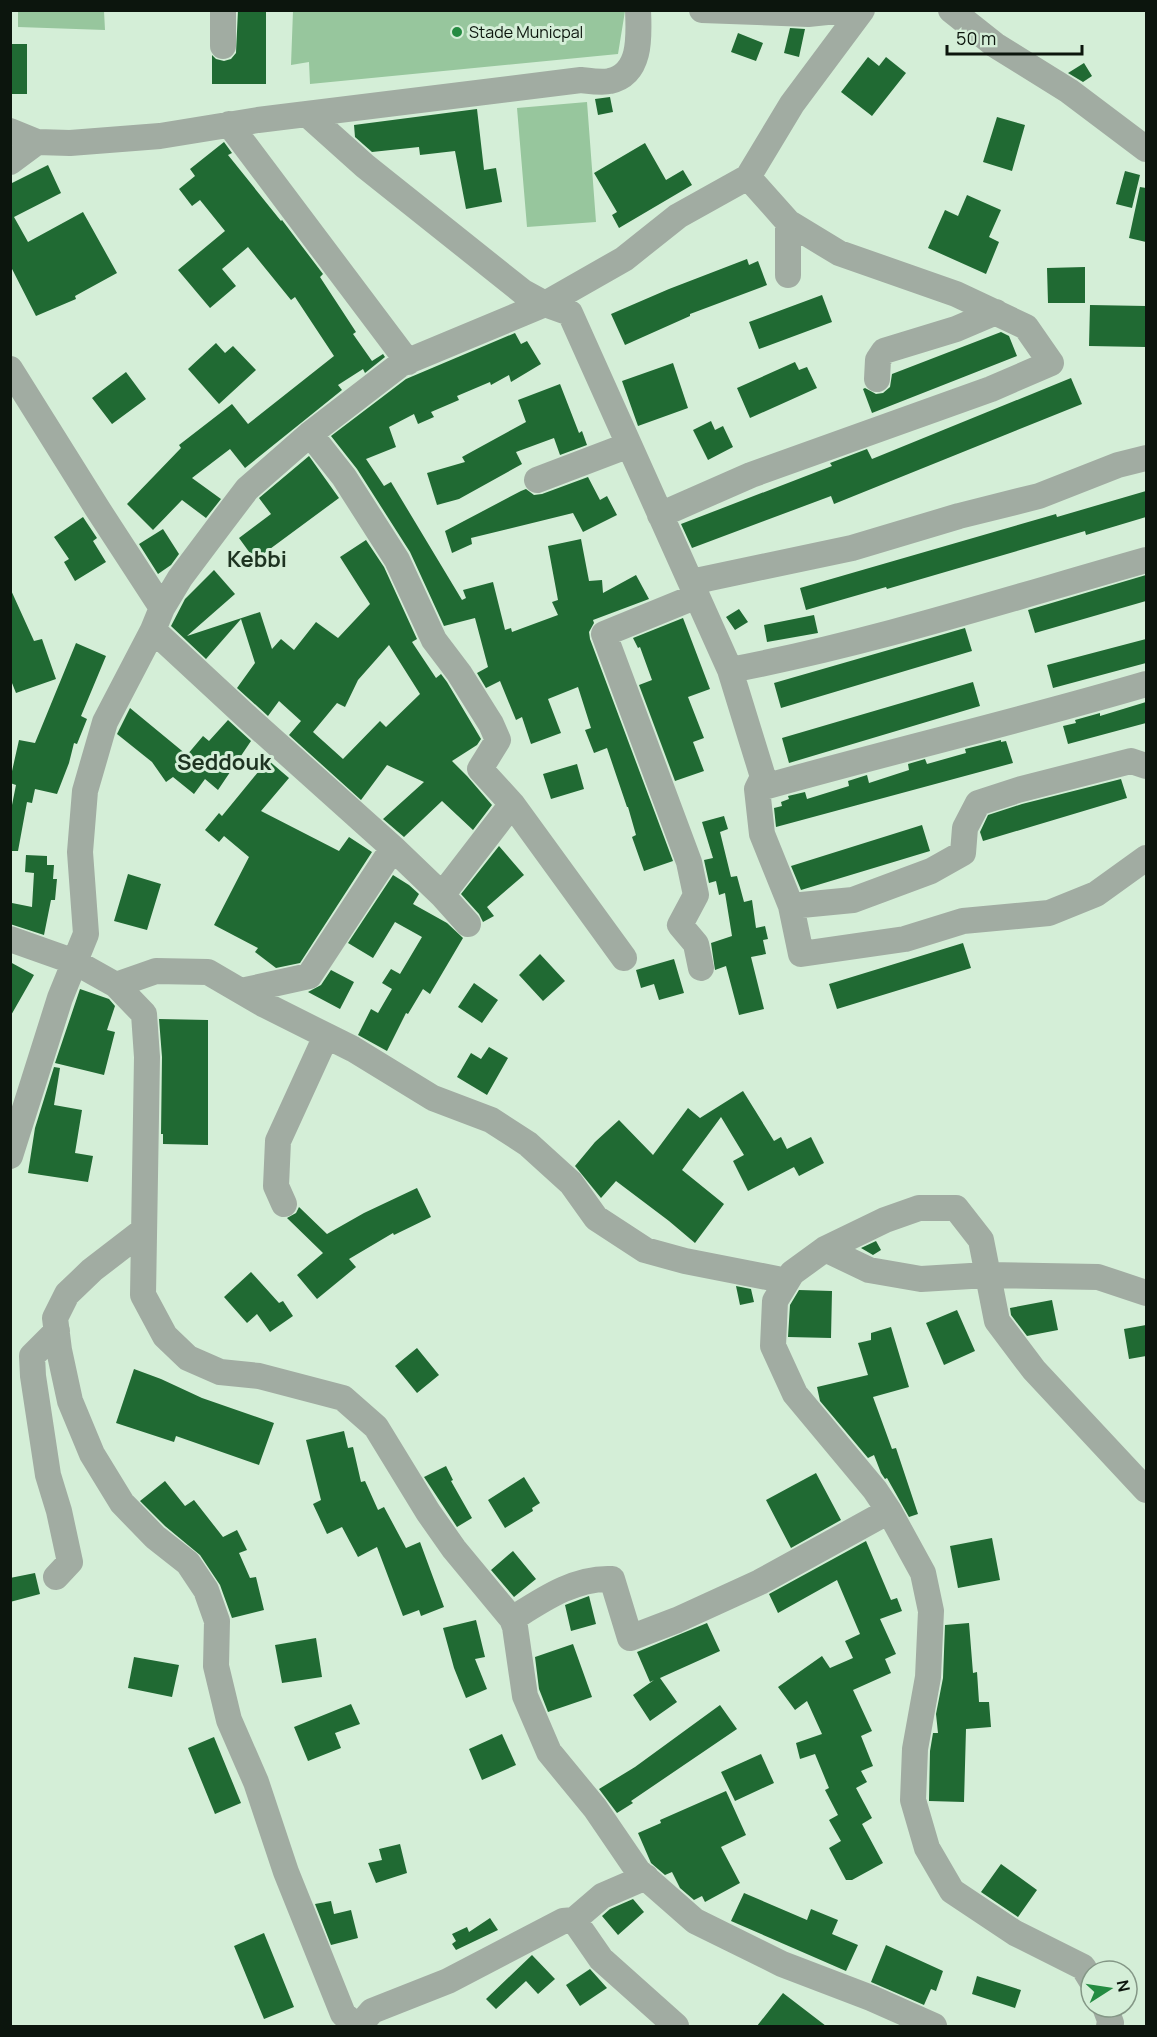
<svg xmlns="http://www.w3.org/2000/svg" width="1157" height="2037" viewBox="0 0 1157 2037" font-family="Manrope,sans-serif">
<style>
.green{fill:#97c69d}
.building{fill:#206a33;fill-rule:evenodd}
.lines{fill:none;stroke-linecap:round;stroke-linejoin:round}
.minor{stroke:#a1aca2;stroke-width:26}
.poi-dot{fill:#248b41;stroke:#d4eed7;stroke-width:2}
.labels{text-anchor:middle;dominant-baseline:central;stroke-width:6;stroke-linejoin:round;paint-order:stroke}
.poi-label{font-size:16px;fill:#0c150d;stroke:#d4eed7;text-anchor:start}
.district-label{font-size:22px;font-weight:bold;fill:#1e3321;stroke:#d4eed7}
</style>
<rect width="100%" height="100%" fill="#d4eed7"/>
<path class="green" d="M18,11h86l1,19 -87,-3z
M293,11v-1l332,1 -7,43 -308,30 -1,-22 -18,3z
M587,102l9,120 -69,5 -10,-119z"/>
<path class="building" d="M238,10h28v74h-54v-29l4,4 8,2 7,-2 5,-6z
M790,28l15,1 -6,28 -15,-4z
M738,33l25,10 -7,18 -25,-9z
M10,44h17v50h-17z
M868,57l11,9 7,-9 20,16 -34,43 -31,-24z
M1084,63l8,13 -9,6 -15,-9z
M610,97l3,15 -15,3 -3,-16z
M477,109l7,61 12,-2 6,34 -36,7 -11,-58 -35,4 -1,-8 -47,5 -17,-15 -1,-12z
M997,117l28,8 -13,46 -29,-9z
M224,142l8,11 -4,2 53,66 1,-1 41,54 -3,3 36,55 -3,2 19,27 11,-7 2,3 -20,16 -2,-4 -25,16 4,5 -97,78 -15,-19 -38,29 29,21 -15,19 -24,-18 -29,30 -26,-26 54,-56 -2,-3 53,-41 16,20 86,-68 -39,-59 -4,3 -43,-53 -26,22 14,17 -26,22 -32,-38 47,-39 -25,-31 -8,6 -13,-17 16,-13 -5,-7z
M645,143l21,37 17,-10 9,15 -73,43 -7,-13 5,-3 -23,-39z
M48,165l13,28 -47,24 14,25 55,-30 34,61 -42,23 1,3 -40,17 -26,-51v-81z
M1125,171l15,4 -8,33 -16,-4z
M1140,187l6,1v54l-17,-4z
M967,195l34,15 -12,27 10,5 -13,32 -58,-26 17,-38 13,6z
M747,259l2,6 9,-4 9,24 -77,29v2l-65,29 -14,-31 58,-25z
M1085,267v36h-37l-1,-35z
M822,295l10,27 -73,27 -10,-27z
M1090,305l56,1v41l-57,-1z
M1001,332l8,4 8,20 -145,57 -9,-24 2,-1 11,6 7,-1 7,-6 2,-13z
M515,333l6,11 6,-3 14,23 -30,18 -2,-7 -18,10 -1,-3 -33,14 2,4 -28,12 3,5 -16,7 -4,-10 -25,13 7,20 -30,12 18,27 7,-4 71,118 4,-2 -3,-8 30,-8 12,48 6,-2 1,4 46,-17 -6,-13 6,-2 -10,-54 33,-7 8,42 13,-1 1,13 33,-18 13,24 -56,21 1,3 -5,9 1,7 83,222 -29,10 -12,-34 4,-2 -8,-28h-1l-20,-59 -13,5 -9,-23 6,-2 -13,-41 -30,12 13,34 -30,11 -9,-27 -6,3 -16,-39 -14,7 -9,-15 11,-6 -13,-49 -31,8 -34,-74 -53,-83 -26,-33 75,-57z
M216,343l9,10 8,-7 23,24 -37,34 -31,-35z
M795,362l4,8 8,-3 10,21 -67,30 -13,-30z
M673,363l15,45 -50,18 -16,-45z
M126,372l20,27 -34,25 -20,-26z
M1071,378l11,26 -248,100 -3,-8 -139,52 -11,-24 151,-58 -2,-3 37,-14 5,10z
M560,384l19,49 3,-2 5,14 -27,10 -6,-17 -38,14 6,12 -63,35 -22,6 -10,-32 38,-11 -3,-5 64,-35 -8,-22z
M711,421l4,9 8,-4 10,21 -25,13 -15,-30z
M309,456l30,42 -84,62 -16,-22 32,-24 -12,-16z
M588,477l12,23 7,-4 10,19 -34,17 -10,-19 -102,25 1,6 -20,9 -7,-22 76,-40 5,-2 8,6 8,-1z
M1146,491v26l-60,18 -1,-4 -198,58 -1,-2 -80,23 -6,-22 256,-74 1,3z
M83,517l14,21 -4,3 13,21 -31,19 -11,-19 5,-3 -15,-22z
M163,529l16,25 -8,11 -13,9 -19,-30z
M366,540l18,27 33,72 -5,3 24,36 5,-4 6,8 34,57 -4,6 -25,16 15,15 25,29 -19,25 -31,-29 -38,36 -21,-18 41,-37 -37,-17 -26,35 -72,-65 12,-14 -22,-20 -11,15 -31,-28 18,-25 -14,-44 -35,40 -35,-33 14,-27 29,-29 21,24 -48,42 73,-24 12,37 9,-10 13,11 22,-28 22,16 32,-34 -30,-47zM389,645l31,49 -34,33 -6,-6 -37,38 -30,-27 24,-29 8,4 13,-27z
M1146,575v26l-111,32 -7,-23z
M10,588l24,53 8,-2 14,40 -40,14 -6,-15z
M739,609l9,13 -13,8 -9,-13z
M814,615l4,18 -51,9 -3,-17z
M683,618l27,71 -22,8 16,41 -11,4 11,29 -29,10 -36,-96 13,-5 -12,-33 -2,1 -5,-10z
M965,628l7,23 -191,57 -7,-25z
M1146,639v24l-93,25 -6,-23z
M76,643l30,13 -25,60 6,3 -10,25 -3,-1 -5,20 -12,31 -22,-5 -3,14 -5,-1 -9,49h-8v-36l6,-30 -6,-2v-3l9,-40 16,3z
M973,682l7,24 -191,57 -7,-25z
M1146,702v21l-78,21 -5,-18 13,-3 -1,-3 25,-7v3z
M130,708l57,47 16,-19 6,5 19,-21 23,21 -33,49 -13,-11 -11,15 -21,-17 -7,5 -14,-20 -35,-28z
M1001,740v2l5,-1 7,22 -237,64 -2,-19 8,-2 -1,-4 8,-3 -1,-3 17,-4 2,7 42,-13 -1,-5 19,-6 2,8 40,-13 -1,-6 17,-5 2,5 39,-11 -1,-4z
M268,760l21,18 -28,33 78,40 10,-14 23,15 -72,111 -24,5 -21,-16 3,-4 -44,-23 35,-68 -25,-21 -5,6 -14,-12 14,-17 3,3z
M577,764l7,25 -33,10 -8,-25z
M1121,779l6,19 -144,43 -3,-9 8,-17 34,-11z
M724,816l4,13 -8,3 11,45 6,-1 7,26 8,-2 4,28 9,-2 3,13 -5,1 3,14 -15,3 13,52 -25,6 -13,-49 -11,4 -4,-27 21,-7 -7,-43 -6,2 -3,-14 -7,2 -5,-23 9,-2 -11,-36z
M922,825l8,26 -129,39 -10,-24z
M499,846l25,29 -37,32 7,9 -11,6 -4,-8 -18,-20z
M26,855l21,1v9h7l-1,14h4l-2,21h-4l-7,35 -34,-11 2,-21 20,4 2,-34 -9,-1z
M128,874l33,10 -14,46 -33,-9z
M393,875l16,10 10,9 -6,10 34,19 16,15 -33,56 -7,-5 -15,25 -2,-1 -19,38 -29,-16 13,-26 7,4 14,-24 -10,-6 9,-14 9,5 22,-37 -27,-15 -22,36 -25,-15z
M963,943l8,25 -134,41 -8,-25z
M540,954l25,27 -22,20 -24,-26z
M674,959l10,34 -25,7 -5,-16 -13,4 -5,-18z
M10,962l24,13 -24,42z
M331,970l23,12 -14,27 -32,-17 13,-7z
M474,983l24,17 -16,23 -24,-16z
M80,989l29,10 6,7 -8,24 8,2 -11,43 -49,-12z
M159,1019l49,1v125l-45,-1v-10h-2l1,-77z
M489,1047l19,11 -21,37 -30,-18 14,-24 10,6z
M54,1067l6,1 -6,37 28,5 -7,43 18,3 -5,26 -60,-9 7,-45z
M743,1091l31,50 7,-4 6,12 24,-12 13,26 -25,13 -5,-9 -46,24 -15,-30 11,-6 -23,-38 -39,53 42,34 -29,39 -26,-22 -53,-40 -15,17 -26,-32 20,-24 24,-22 34,35 35,-47 12,10z
M417,1188l14,29 -37,18 -1,-2 -44,26 7,8 -39,32 -20,-24 26,-22 -36,-35 9,-5 3,-6 28,27 37,-21z
M876,1241l5,9 -8,5 -12,-7z
M251,1272l28,31 4,-2 10,15 -23,16 -13,-18 -10,9 -23,-26z
M736,1286l15,3 3,13 -14,3z
M799,1290l33,1 -1,47 -43,-1 2,-32z
M1052,1300l6,30 -31,6 -16,-21 -1,-7z
M957,1310l18,41 -31,14 -18,-42z
M1146,1325v31l-17,3 -5,-30z
M891,1327l18,60 -36,10 19,52 4,-1 22,66 -9,3 -22,-39 -2,1 -4,-6 -7,-18 -6,3 -48,-57 -3,-14 51,-12 -10,-32 13,-3v-7z
M417,1348l22,27 -22,18 -22,-27z
M134,1369l27,10 41,19 72,25 -15,42 -83,-29 -2,6 -58,-19z
M344,1431l4,17 5,-1 8,35 4,-1 13,29 6,-3 22,41 14,-6 24,65 -23,9 -2,-6 -16,6 -26,-69 -19,10 -16,-30 -15,7 -14,-30 8,-4 -15,-60z
M446,1466l7,14 -2,1 21,37 -15,9 -33,-50z
M816,1473l25,47 -50,28 -25,-48z
M524,1477l16,26 -8,5 1,3 -28,17 -17,-28z
M165,1481l20,25 9,-6 29,37 14,-7 10,20 -8,3 11,25 6,-1 8,33 -32,8 -12,-33 -20,-30 -35,-29 -25,-25z
M992,1538l8,42 -42,8 -8,-42z
M866,1541l25,59 6,-2 5,13 -22,8 16,35 -11,5 6,14 -38,17 19,41 -11,5 12,30 -12,5 6,11 -11,6 16,30 -10,6 21,39 -31,17h-6l-17,-32 12,-7 -12,-21 9,-5 -13,-25 4,-2 -14,-34 -15,5 -4,-16 26,-9 -15,-33 -12,9 -17,-23 44,-31 8,12 23,-10 -8,-17 15,-7 -23,-54 -59,33 -9,-19z
M513,1551l23,28 -22,18 -23,-27z
M35,1573l5,21 -30,8v-24z
M589,1596l7,28 -25,7 -6,-26z
M476,1620l9,37 -10,2 12,30 -21,9 -12,-30 -11,-40z
M707,1623l13,28 -60,27 17,24 -27,19 -17,-26 21,-15 -4,2 -13,-30z
M969,1623l4,50 4,-1 2,30h10l2,25 -25,2 -2,73 -35,-1 1,-50 3,-18h5l-2,-19 7,-36 2,-53z
M316,1638l6,39 -40,6 -7,-38z
M573,1644l19,53 -44,15 -9,-23 -4,-32z
M134,1657l45,8 -7,32 -44,-9z
M351,1704l9,20 -25,9 6,15 -33,13 -14,-34z
M720,1705l17,24 -106,72 2,2 -16,10 -18,-24 36,-22z
M502,1734l14,31 -34,15 -13,-31z
M214,1737l27,66 -26,11 -27,-66z
M761,1754l13,29 -39,18 -14,-29z
M726,1791l20,44 -25,12 19,36 -35,19 -3,-6 -8,4 -14,-12 -8,-16 -7,3 -14,-12 -13,-30 23,-10 -1,-3z
M400,1844l7,29 -31,10 -8,-20 14,-3 -3,-11z
M1001,1864l36,26 -19,27 -37,-25z
M744,1893l63,27 4,-11 27,11 -6,14 26,11 -12,26 -115,-50z
M633,1899l11,13 -26,23 -16,-19 8,-7z
M331,1901l3,13 17,-4 7,28 -27,7 -16,-41z
M490,1918l8,12 -42,20 -4,-6 4,-3 -4,-7 15,-7 2,5z
M264,1933l30,74 -30,12 -30,-73z
M886,1945l57,26 -7,20 -5,-2 -7,16 -53,-23z
M532,1955l23,24 -17,15 -12,-13 -30,28 -10,-10z
M590,1969l17,19 -27,18 -14,-21z
M977,1976l44,14 -6,18 -43,-14z
M783,1993l43,33h-69z"/>
<g class="lines">
<path class="minor" d="M702,10l106,4 38,-4
M951,10l44,35 74,46 77,58
M223,46v-36
M307,114l58,52 158,126 22,12 25,9 160,357 33,107 -6,12 5,45 29,72 10,48 104,-15 58,-18 86,-8 47,-19 50,-36
M229,124l179,238
M10,131l27,11 33,1 90,-7 98,-16 323,-40c9,1 21,3 29,1 32,-7 29,-46 28,-71
M10,162l27,-20
M788,222v53
M10,369l87,139 65,100
M877,379l1,-19 6,-9 72,-22 40,-17
M310,434l34,43 53,83 37,80 25,33 32,51 7,16 -18,29 32,35 112,154
M537,480l92,-35
M660,515l91,-40 240,-86 60,-26 -25,-36 -70,-33 -117,-41 -51,-31 -40,-45
M691,582l161,-34 107,-32 80,-20 79,-31 28,-7
M697,596l-93,38 85,228 7,33 -16,30 16,19 5,24
M153,630l95,88 145,130 49,47
M730,670c142,-27 278,-71 416,-110
M757,789c130,-37 260,-67 389,-105
M791,906l62,-6 78,-29 32,-18 2,-25 13,-25 40,-13 113,-29 15,5
M468,924l-26,-29 70,-91
M10,939l65,23 41,23 28,29 3,43 -4,238 22,41 23,22 32,14 39,4 84,22 33,29 52,85 26,37 58,70 3,8 10,69 24,56 46,56 43,63 57,50 87,43 89,34 63,28
M116,985l40,-14 52,1 55,32 90,45 80,49 58,22 37,24 43,39 25,35 49,32 40,11 102,20
M241,991l68,-15 84,-128
M10,1156l50,-158 26,-64 -6,-82 5,-61 20,-69 48,-92 9,-22 18,-30 42,-56 25,-33 63,-55 91,-70 144,-60 79,-45 54,-43 70,-39 44,-73 70,-94
M284,1204l-8,-18 2,-45 48,-105
M144,1230l-52,40 -25,24 -12,24 4,32 11,51 22,53 30,49 33,34 33,26 18,27 11,31 -1,45 13,54 27,62 30,90 57,142 14,12
M825,1249l44,21 52,9 66,-4 111,2 48,16
M56,1577l14,-15 -11,-51 -11,-36 -15,-99 -1,-20 25,-25
M512,1619c30,-19 63,-42 100,-40l18,59 47,-18 83,-38 129,-71
M574,1920l27,39 75,67
M1091,1980l-8,-13 -68,-34 -63,-42 -25,-43 -14,-48 2,-51 13,-72 3,-66 -8,-38 -34,-62 -14,-21 -80,-96 -22,-48 2,-45 17,-28 33,-24 60,-29 34,-12h37l25,32 16,81 37,49 112,120
M1105,2007l6,16 -2,3
M359,2026l13,-15 76,-30 115,-60 11,-1 28,-24 44,-19"/>
</g>
<circle class="poi-dot" cx="457" cy="32" r="6"/>
<g class="labels">
<g class="poi-label">
<text x="469" y="32">Stade Municpal</text>
</g>
<g class="district-label">
<text x="257" y="559">Kebbi</text>
<text x="224" y="762">Seddouk</text>
</g>
</g>
<rect width="1157" height="2037" fill="none" stroke="#0c150d" stroke-width="24"/>
<g transform="translate(1109 1989) rotate(78)"><circle r="28" fill="#d4eed7" stroke="#849786" stroke-width="1.5"/>
<path d="M0-4.5L10 22L0 15L-10 22Z" fill="#248b41"/>
<text y="-9" font-size="16" font-weight="bold" text-anchor="middle" fill="#0c150d">N</text>
</g>
<path d="M947 45v9h135v-9" fill="none" stroke="#0c150d" stroke-width="3"/>
<text x="956" y="45" font-size="18" fill="#0c150d" stroke="#d4eed7" stroke-width="4.5" paint-order="stroke">50 m</text>
</svg>
